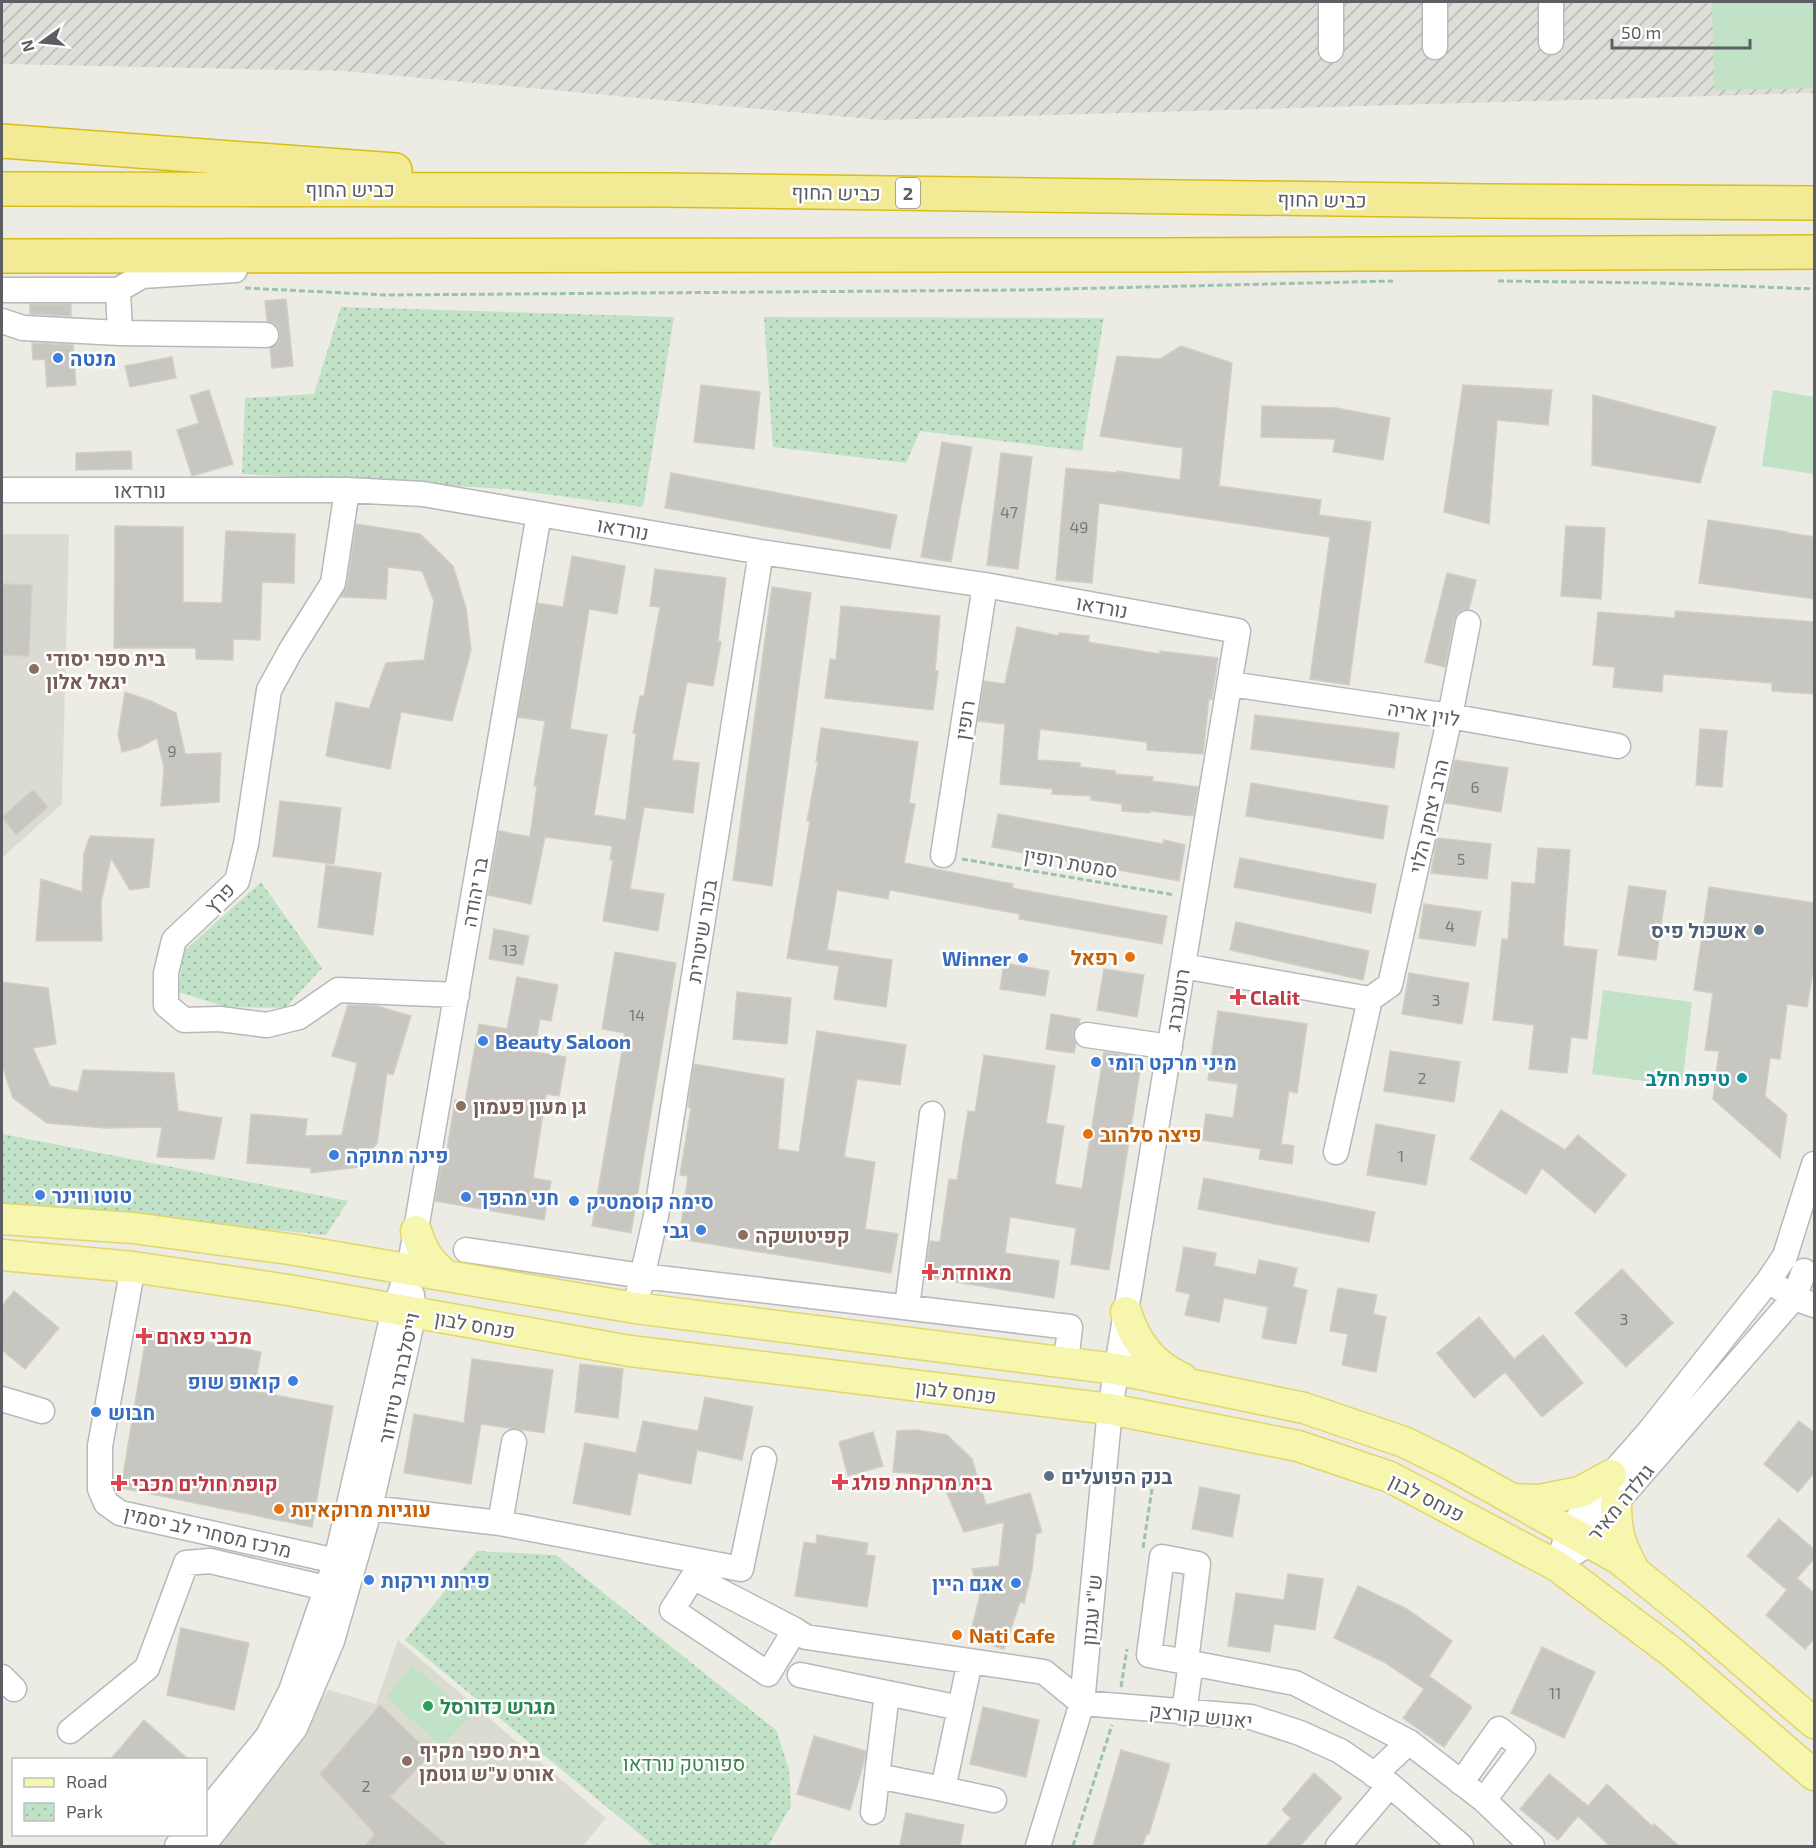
<svg xmlns="http://www.w3.org/2000/svg" width="1816" height="1848" viewBox="0 0 1816 1848" font-family="'Exo 2',Heebo,sans-serif">
<style>
.industrial{fill:url(#industrial-furrows)}
.education{fill:#dcdbd2}
.grass{fill:#c2e2c8}
.park{fill:url(#park-dots)}
.building{fill:#c8c6c0;stroke:#d1cfc3;stroke-width:1.5}
.lines{fill:none;stroke-linecap:round;stroke-linejoin:round}
.minor-casing{stroke:#b6b8bc;stroke-width:27}
.major-casing{stroke:#e3d567;stroke-width:33}
.highway-casing{stroke:#d9bd17;stroke-width:36}
.path{stroke:#9cc2ae;stroke-width:3;stroke-dasharray:6 3;stroke-linecap:butt}
.minor{stroke:#fff;stroke-width:24}
.major{stroke:#f6f6af;stroke-width:30}
.highway{stroke:#f2ea95;stroke-width:33}
.shop-dot{fill:#3f7fe0;stroke:#fff;stroke-width:2}
.education-dot{fill:#8d6e63;stroke:#fff;stroke-width:2}
.service-dot{fill:#5c6f8a;stroke:#fff;stroke-width:2}
.food-dot{fill:#e8710a;stroke:#fff;stroke-width:2}
.health-dot{fill:#e0444e;stroke:#fff;stroke-width:2}
.culture-dot{fill:#0f9aa8;stroke:#fff;stroke-width:2}
.leisure-dot{fill:#2e9e5b;stroke:#fff;stroke-width:2}
.labels{text-anchor:middle;dominant-baseline:central;stroke-width:5;stroke-linejoin:round;paint-order:stroke}
.number-label{font-size:16px;fill:#77787a}
.shield{fill:#fff;stroke:#8d8e92;stroke-width:1.5}
.shield-label{font-size:18px;font-weight:bold;fill:#5c5e63}
.street-label{font-size:20px;fill:#5c5e63;stroke:#fff}
.shop-label{font-size:20px;font-weight:bold;fill:#366cbe;stroke:#fff;text-anchor:start}
.education-label{font-size:20px;font-weight:bold;fill:#785e54;stroke:#fff;text-anchor:start}
.service-label{font-size:20px;font-weight:bold;fill:#4e5e75;stroke:#fff;text-anchor:end}
.food-label{font-size:20px;font-weight:bold;fill:#c56008;stroke:#fff;text-anchor:start}
.health-label{font-size:20px;font-weight:bold;fill:#be3a42;stroke:#fff;text-anchor:start}
.culture-label{font-size:20px;font-weight:bold;fill:#0d838f;stroke:#fff;text-anchor:end}
.leisure-label{font-size:20px;font-weight:bold;fill:#27864d;stroke:#fff;text-anchor:start}
.park-label{font-size:20px;fill:#3d804c;stroke:#fff}
</style>
<defs>
<pattern id="industrial-furrows" width="10" height="10" patternUnits="userSpaceOnUse" patternTransform="scale(1.5)"><rect width="10" height="10" fill="#deded8"/><path d="M-1 1l2-2M0 10L10 0M9 11l2-2" fill="none" stroke="#b7b7b3"/></pattern>
<pattern id="park-dots" width="8" height="8" patternUnits="userSpaceOnUse" patternTransform="scale(1.5)"><rect width="8" height="8" fill="#c2e2c8"/><path d="M2 2h.1M6 6h.1" fill="none" stroke="#a1baa6" stroke-width="1.8" stroke-linecap="round"/></pattern>
</defs>
<rect width="100%" height="100%" fill="#edece4"/>
<path class="industrial" d="M2,2h1812v91l-934,27 -536,-49 -342,-7z"/>
<path class="education" d="M2,534h67l-7,270 -60,54z
M398,1640l208,178 -23,28h-375l121,-156 47,14z"/>
<path class="grass" d="M1712,2h102v86l-100,2z
M1773,390l41,7v77l-52,-8z
M1603,990l89,12 -10,84 -90,-12z
M412,1665l59,50 -29,32 -56,-50z"/>
<path class="park" d="M341,307l333,10 -31,190 -136,-18 -265,-15 3,-76 69,-4z
M764,317l340,1 -22,133 -162,-20 -14,32 -133,-16z
M261,882l61,86 -37,40 -59,-1 -48,-15 6,-41z
M2,1134l346,67 -22,34 -324,-32z
M477,1551l79,4 220,175 13,39 2,37 -23,40h-114l-249,-206z"/>
<path class="building" d="M286,299l7,67 -21,2 -2,-20 8,-5 2,-8 -2,-7 -4,-5 -7,-2 -2,-20z
M30,304h41v12l-41,-2z
M32,343l41,2 3,40 -29,2 -2,-28 -12,1z
M1181,346l51,17 -13,123 102,14 -2,15 52,7 -22,163 -39,-6 20,-142 -231,-34 -7,80 -36,-3 10,-112 51,5v-2l63,9 3,-32 -83,-12 17,-80 43,3z
M172,357l4,21 -46,9 -5,-21z
M701,385l59,7 -6,57 -60,-7z
M1463,385l89,5 -4,35 -51,-5 -8,104 -45,-12z
M209,390l24,74 -41,12 -15,-46 22,-7 -9,-27z
M1593,395l123,32 -16,56 -108,-18z
M1262,406l74,2 54,10 -7,42 -50,-8 2,-13 -74,-2z
M942,442l30,5 -21,115 -30,-5z
M131,451l1,18 -56,1v-17z
M1001,453l31,4 -14,112 -31,-4z
M671,473l226,42 -7,34 -225,-41z
M1708,520l80,12v1l27,4v62l-116,-16z
M356,524l64,10 33,32 13,42 5,42 -19,71 -51,-9 -11,57 -64,-13 10,-54 33,7 17,-46 38,-3 10,-59 -12,-30 -34,-4 -2,32 -45,-2 6,-12z
M115,526l68,1v75l39,1 4,-72 69,3 -1,49 -32,-1 -2,58 -27,-1v21l-37,-1v-11h-82z
M1566,526l39,2 -4,71 -40,-3z
M572,556l53,10 -8,48 -28,-5 -19,120 37,6 -13,80 32,5 10,-86 -3,-1 7,-37h4l16,-89 -10,-1 5,-37 71,9 -8,63 3,1 -8,44 -26,-4 -15,78 27,3 -6,50 -49,-6 -14,82 34,5 -6,37 -55,-10 10,-61h-3l2,-14 -67,-9 -14,67 -43,-9 11,-64 31,6 7,-51h-3l11,-65 -27,-4 20,-114 25,4z
M1447,573l29,7 -7,29 -6,1 -5,3 -4,7 -9,47 -20,-5z
M2,584l30,1 -3,71 -27,-1z
M772,587l39,6 -39,293 -39,-6z
M841,606l99,10 -5,55h3l-5,39 -108,-12 5,-39 6,1z
M1675,611l140,11v72l-43,-3v-8l-109,-9 -1,18 -49,-5 2,-20 -22,-2 5,-53 77,6z
M1017,627l42,9v-3l30,3 -1,6 72,12v-3l58,7 -6,41 -3,-1 -6,56 -56,-4v-8l-107,-13 -3,31 43,3v4l35,4v3l38,3 -1,4 46,6 -5,29 -43,-5v2l-28,-2v-7l-31,-4v-4l-39,-2 1,-5 -53,-5 5,-60 -27,-3 6,-40 21,3z
M125,692l26,9 25,12 9,41 36,-1 -2,49 -58,4 3,-38 -7,-30 -17,9 -18,5 -4,-17z
M1255,715l144,18 -5,35 -143,-19z
M821,728l97,14 -9,61 6,1 -11,59 109,21 -1,4 155,28 -5,28 -143,-25 1,-5 -130,-24 -2,9 -51,-9 -10,60 65,10 -6,47 -52,-8 5,-33 -52,-8 23,-137h-3l11,-59h-2z
M1700,729l27,2 -5,56 -26,-2z
M1455,760l53,8 -7,44 -56,-9z
M1251,783l137,23 -5,33 -137,-23z
M33,790l15,17 -32,28 -14,-18z
M280,801l61,7 -7,56 -61,-8z
M998,814l165,30 1,-4 21,5 -6,36 -187,-34z
M90,836l64,3 -5,48 -19,3 -19,-32 -10,44 1,39h-66l5,-62 41,13 2,-39z
M1437,838l54,6 -4,35 -56,-6z
M1538,848l32,2 -7,96 34,4 -10,89 -16,-2 -4,36 -38,-4 5,-44 -41,-5 9,-81 6,1 4,-58 23,2z
M1240,858l136,26 -5,29 -137,-26z
M326,865l55,8 -8,62 -55,-8z
M1629,886l37,5 -10,69 -38,-5z
M1709,887l106,16v55l-8,49 -20,-3 -7,55 -10,-1 -5,38 22,19 -7,43 -67,-59 6,-48 -14,-1 8,-57 -19,-3z
M1424,904l57,8 -6,34 -56,-8z
M1236,922l133,29 -6,29 -133,-30z
M494,929l35,7 -6,29 -34,-6z
M615,952l61,11 -45,270 -39,-7 33,-193 -23,-4z
M1004,963l45,8 -4,25 -45,-7z
M1104,969l40,6 -7,42 -40,-7z
M1409,973l60,10 -7,41 -60,-10z
M517,977l41,8 -7,36 -11,-2 -6,33 32,5 -7,39 -13,-2 -13,84 18,3 -7,39 -109,-19 7,-39h3l10,-62 10,2 14,-78 28,5z
M2,982l46,6 8,56 -23,4 17,38 28,6 5,-22 91,3 4,38 44,7 -8,41 -57,-2 5,-30 -57,1 -58,-5 -34,-25 -11,-33z
M737,992l54,6 -4,46 -54,-5z
M348,1005l29,1 34,10 -18,59 -6,-2 -10,70 -18,24 -48,6v-5l-64,-5 4,-49 56,5 -2,17 37,-1 15,-72 -25,-7z
M1218,1011l89,13 -10,69 -8,-2 -8,53 13,2 -2,18 -33,-5 2,-10 -59,-9 4,-26 27,4 5,-34 -30,-4z
M1051,1014l29,5 -1,5 -6,8 1,8 2,3 -2,10 -28,-4z
M817,1031l89,14 -6,40 -43,-6 -13,78 31,5 -10,67 33,5 -7,39 -212,-34 9,-63 -8,-1 11,-67 -3,-1 6,-43 90,15 -6,70 21,3z
M1390,1051l70,11 -6,40 -70,-11z
M1104,1052l38,5 -33,213 -38,-6 5,-36 -66,-11 -5,36 54,8 -5,37 -129,-21 5,-36 10,1 9,-63 8,1 11,-69 7,1 9,-57 71,11 -9,57 18,3 -9,58 27,5z
M1501,1110l64,40 13,-15 48,40 -31,38 -53,-45 -16,26 -56,-35z
M1376,1124l59,11 -9,50 -59,-10z
M1204,1178l171,34 -6,30 -171,-33z
M1184,1247l32,6 -2,13 42,9 3,-15 38,8 -4,19 14,3 -11,54 -34,-6 6,-31 -44,-9 -5,24 -34,-7 5,-21 -14,-3z
M1622,1269l51,54 -47,44 -51,-54z
M1338,1288l39,7 -4,19 13,3 -10,55 -34,-7 6,-31 -18,-3z
M14,1291l45,37 -34,41 -23,-19v-44z
M1479,1317l35,42 29,-24 40,48 -41,34 -37,-45 -31,26 -37,-45z
M147,1331l114,21 -7,39 79,15 -21,121 -191,-39z
M472,1359l81,11 -9,63 -63,-9 -10,60 -67,-11 10,-59 50,9z
M580,1364l43,5 -5,49 -43,-6z
M705,1397l48,10 -11,53 -45,-10 -6,34 -53,-11 -8,42 -57,-12 12,-60 51,10 7,-32 55,10z
M1799,1421l16,12v39l-17,20 -34,-28z
M917,1430l30,5 25,24 14,46 44,-12 12,39 -6,2 -4,36 -8,33 -4,-1 -16,47 -35,-10 11,-44 -8,-26 27,-3 5,-44 -40,10 -18,-41 -9,-13 -17,-4 -27,-2 4,-41z
M873,1432l10,34 -35,10 -9,-34z
M1200,1487l40,8 -8,42 -40,-8z
M1779,1519l36,31v8l-18,20 18,16v44l-10,11 -39,-34 21,-25 -40,-34z
M817,1535l51,8 -2,12 9,1 -8,51 -72,-11 9,-54 12,2z
M1288,1574l35,5 -8,51 -41,-6 -4,28 -42,-6 8,-53 48,7z
M1358,1586l49,23 45,32 -23,35 43,31 -28,40 -41,-29 21,-29 -40,-27 -50,-24z
M181,1628l68,15 -15,67 -67,-15z
M1542,1647l53,25 -31,66 -53,-25z
M380,1705l51,49 -41,43 58,49h-83l10,-12 -55,-60z
M983,1707l56,13 -13,57 -56,-13z
M144,1720l45,40h-79z
M814,1736l52,15 -2,11 -14,48 -53,-16z
M1121,1750l49,14 -21,70 -2,-1 -5,13h-49z
M1314,1773l28,25 -42,48h-34l25,-28 -9,-8z
M1549,1774l39,32 19,-22 45,42 2,-2 25,22h-69l-32,-30 -20,24 -38,-31z
M906,1813l58,12 -4,21h-60z"/>
<g class="lines">
<g class="minor-casing">
<path id="minor" d="M1551,2v40
M1435,47v-45
M1331,50v-48
M2,290h116l24,-14 93,-6
M2,321l21,7 97,5 -2,-43
M120,333l146,2
M2,490h345l76,4 338,58 224,33 253,46 -128,778 -28,294 -44,143
M347,490l-14,93 -42,67 -22,40 -23,154 -9,37 -63,59 -8,33v32l18,15 36,-1 47,6 32,-8 39,-27 119,5
M1230,684l220,32 168,30
M943,855l42,-270
M1183,966l187,33 20,-14 60,-269 18,-93
M1087,1035l83,12
M1336,1152l34,-153
M466,1250l177,26 427,51 -4,35
M133,1267l-33,179v43l6,14 14,10 216,48
M1781,1289l13,9 20,7
M907,1307l25,-193
M635,1308l21,-92 105,-664
M2,1399l40,12
M354,1504l16,4 130,15 241,46 23,-110
M500,1523l14,-81
M1576,1552l14,-10 27,-40 177,-204 10,-27
M1557,1566l12,-36 42,-55 37,-42 121,-153 16,-24 29,-92
M795,1630l-27,44 -96,-64 21,-33 102,53 11,7 238,35 38,31 169,14 49,16 40,18 50,34 71,61
M1186,1661l12,-97 -36,-7 -13,98 146,28 114,59 75,58 48,46
M800,1675l87,18
M2,1677l12,12
M1184,1713l7,-51
M70,1731l77,-63 39,-105 24,-2 116,27
M1374,1775l35,-33
M877,1776l10,-83 73,15
M1461,1783l38,-54 24,19 -39,52
M943,1789l51,11
M206,1812l62,-76 23,-45 45,-130 58,-252 15,-39 130,-756
M873,1812l4,-36 66,13 27,-128
M177,1846l10,-12
M203,1846l92,-118 37,-87 38,-133 44,-195 -2,-18
M1338,1846l52,-61"/>
</g>
<g class="major-casing">
<path id="major" d="M2,1219l131,9 156,21 346,59 481,61 188,39 100,34 49,24 166,93 73,59 122,105
M416,1231c7,21 12,29 29,44
M2,1255l131,12 155,23 342,61 480,58 188,37 92,31 167,89 116,87 141,122
M1126,1312c9,29 27,54 56,66
M1514,1499l25,1 41,-8 31,-17
M1616,1504c0,28 4,41 18,66"/>
</g>
<g class="highway-casing">
<path id="highway" d="M2,141l393,29
M2,189l664,1 820,11 328,2
M2,256l1158,-1 654,-3"/>
</g>
<path class="path" d="M1498,281l161,2 155,6
M245,288l141,7 634,-5 373,-9
M962,859l213,36
M1143,1548l9,-59
M1121,1687l6,-38
M1073,1846l39,-121"/>
<use href="#minor" class="minor"/>
<use href="#major" class="major"/>
<use href="#highway" class="highway"/>
</g>
<g class="shop-dot">
<circle cx="58" cy="358" r="6"/>
<circle cx="1023" cy="958" r="6"/>
<circle cx="483" cy="1041" r="6"/>
<circle cx="1096" cy="1062" r="6"/>
<circle cx="334" cy="1155" r="6"/>
<circle cx="40" cy="1195" r="6"/>
<circle cx="466" cy="1197" r="6"/>
<circle cx="574" cy="1201" r="6"/>
<circle cx="701" cy="1230" r="6"/>
<circle cx="293" cy="1381" r="6"/>
<circle cx="96" cy="1412" r="6"/>
<circle cx="369" cy="1580" r="6"/>
<circle cx="1016" cy="1583" r="6"/>
</g>
<g class="education-dot">
<circle cx="34" cy="669" r="6"/>
<circle cx="461" cy="1106" r="6"/>
<circle cx="743" cy="1235" r="6"/>
<circle cx="407" cy="1761" r="6"/>
</g>
<g class="service-dot">
<circle cx="1759" cy="930" r="6"/>
<circle cx="1049" cy="1476" r="6"/>
</g>
<g class="food-dot">
<circle cx="1130" cy="957" r="6"/>
<circle cx="1088" cy="1134" r="6"/>
<circle cx="279" cy="1509" r="6"/>
<circle cx="957" cy="1635" r="6"/>
</g>
<g class="health-dot">
<path d="M1235 988h6v6h6v6h-6v6h-6v-6h-6v-6h6z"/>
<path d="M927 1263h6v6h6v6h-6v6h-6v-6h-6v-6h6z"/>
<path d="M141 1327h6v6h6v6h-6v6h-6v-6h-6v-6h6z"/>
<path d="M837 1473h6v6h6v6h-6v6h-6v-6h-6v-6h6z"/>
<path d="M116 1474h6v6h6v6h-6v6h-6v-6h-6v-6h6z"/>
</g>
<circle class="culture-dot" cx="1742" cy="1078" r="6"/>
<circle class="leisure-dot" cx="428" cy="1706" r="6"/>
<g class="labels">
<g class="number-label">
<text x="1009" y="511">47</text>
<text x="1079" y="526">49</text>
<text x="172" y="750">9</text>
<text x="1475" y="786">6</text>
<text x="1461" y="858">5</text>
<text x="1450" y="925">4</text>
<text x="510" y="949">13</text>
<text x="1436" y="999">3</text>
<text x="637" y="1014">14</text>
<text x="1422" y="1077">2</text>
<text x="1401" y="1155">1</text>
<text x="1624" y="1318">3</text>
<text x="1555" y="1692">11</text>
<text x="366" y="1785">2</text>
</g>
<rect class="shield" x="896" y="178" width="24" height="30" rx="4.5"/>
<g class="shield-label">
<text x="908" y="193">2</text>
</g>
<g class="street-label">
<text x="350" y="189">כביש החוף</text>
<text transform="translate(836 192) rotate(1)">כביש החוף</text>
<text transform="translate(1322 199) rotate(1)">כביש החוף</text>
<text x="140" y="490">נורדאו</text>
<text transform="translate(623 528) rotate(10)">נורדאו</text>
<text transform="translate(1102 606) rotate(10)">נורדאו</text>
<text transform="translate(1424 713) rotate(9)">לוין אריה</text>
<text transform="translate(964 720) rotate(-81)">רופין</text>
<text transform="translate(1428 816) rotate(-77)">הרב יצחק הלוי</text>
<text transform="translate(1071 862) rotate(10)">סמטת רופין</text>
<text transform="translate(474 892) rotate(-80)">בר יהודה</text>
<text transform="translate(219 897) rotate(-46)">פרץ</text>
<text transform="translate(701 931) rotate(-81)">בכור שיטרית</text>
<text transform="translate(1177 1000) rotate(-81)">רוטנברג</text>
<text transform="translate(475 1324) rotate(10)">פנחס לבון</text>
<text transform="translate(398 1378) rotate(-78)">וייסלברגר טיודור</text>
<text transform="translate(956 1391) rotate(7)">פנחס לבון</text>
<text transform="translate(1427 1497) rotate(27)">פנחס לבון</text>
<text transform="translate(1620 1502) rotate(-51)">גולדה מאיר</text>
<text transform="translate(208 1531) rotate(13)">מרכז מסחרי לב יסמין</text>
<text transform="translate(1091 1610) rotate(-85)">ש"י עגנון</text>
<text transform="translate(1201 1715) rotate(6)">יאנוש קורצק</text>
</g>
<g class="shop-label">
<text x="70" y="358">מנטה</text>
<text x="1011" y="958" text-anchor="end">Winner</text>
<text x="495" y="1041">Beauty Saloon</text>
<text x="1108" y="1062">מיני מרקט רומי</text>
<text x="346" y="1155">פינה מתוקה</text>
<text x="52" y="1195">טוטו ווינר</text>
<text x="478" y="1197">חני מהפך</text>
<text x="586" y="1201">סימה קוסמטיק</text>
<text x="689" y="1230" text-anchor="end">גבי</text>
<text x="281" y="1381" text-anchor="end">קואופ שופ</text>
<text x="108" y="1412">חבוש</text>
<text x="381" y="1580">פירות וירקות</text>
<text x="1004" y="1583" text-anchor="end">אגם היין</text>
</g>
<g class="education-label">
<text x="46" y="658">בית ספר יסודי<tspan x="46" dy="23">יגאל אלון</tspan></text>
<text x="473" y="1106">גן מעון פעמון</text>
<text x="755" y="1235">קפיטושקה</text>
<text x="419" y="1750">בית ספר מקיף<tspan x="419" dy="23">אורט ע"ש גוטמן</tspan></text>
</g>
<g class="service-label">
<text x="1747" y="930">אשכול פיס</text>
<text x="1061" y="1476" text-anchor="start">בנק הפועלים</text>
</g>
<g class="food-label">
<text x="1118" y="957" text-anchor="end">רפאל</text>
<text x="1100" y="1134">פיצה סלהוב</text>
<text x="291" y="1509">עוגיות מרוקאיות</text>
<text x="969" y="1635">Nati Cafe</text>
</g>
<g class="health-label">
<text x="1250" y="997">Clalit</text>
<text x="942" y="1272">מאוחדת</text>
<text x="156" y="1336">מכבי פארם</text>
<text x="852" y="1482">בית מרקחת פולג</text>
<text x="132" y="1483">קופת חולים מכבי</text>
</g>
<g class="culture-label">
<text x="1730" y="1078">טיפת חלב</text>
</g>
<g class="leisure-label">
<text x="440" y="1706">מגרש כדורסל</text>
</g>
<g class="park-label">
<text x="684" y="1763">ספורטק נורדאו</text>
</g>
</g>
<rect width="1816" height="1848" fill="none" stroke="#5c5e63" stroke-width="6"/>
<rect x="12" y="1758" width="195" height="78" fill="#ffffff" stroke="#bebfc1" stroke-width="1.5"/>
<rect x="24" y="1778" width="30" height="9" fill="#f6f6af" stroke="#bebfc1" stroke-width="1.5"/>
<text x="66" y="1788" font-size="18" fill="#5c5e63">Road</text>
<rect x="24" y="1803" width="30" height="18" fill="url(#park-dots)" stroke="#bebfc1" stroke-width="1.5"/>
<text x="66" y="1818" font-size="18" fill="#5c5e63">Park</text>
<g transform="translate(42 42) rotate(255)" stroke="#ffffff" stroke-width="4.5" paint-order="stroke">
<path d="M0-4.5L10 22L0 15L-10 22Z" fill="#5c5e63"/>
<text y="-9" font-size="16" font-weight="bold" text-anchor="middle" fill="#5c5e63">N</text>
</g>
<path d="M1612 39v9h138v-9" fill="none" stroke="#5c5e63" stroke-width="3"/>
<text x="1621" y="39" font-size="18" fill="#5c5e63" stroke="#ffffff" stroke-width="4.5" paint-order="stroke">50 m</text>
</svg>
